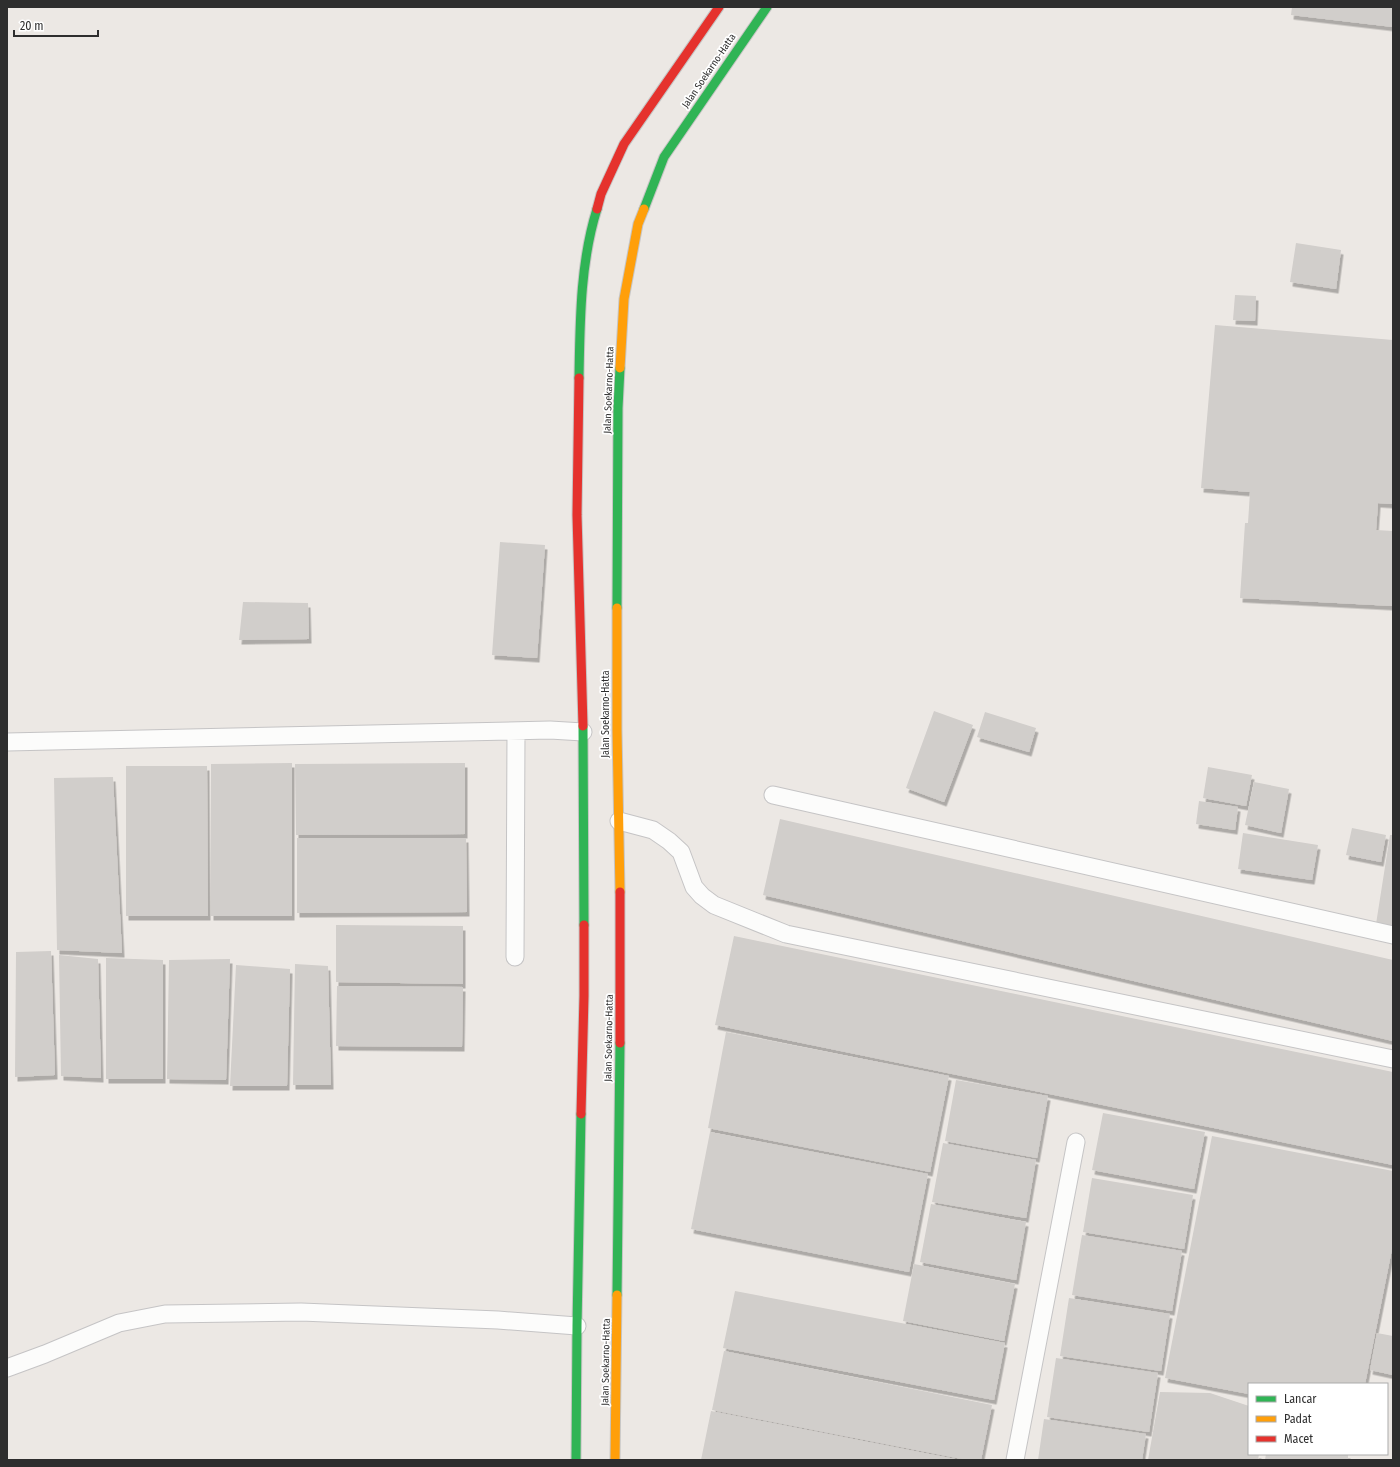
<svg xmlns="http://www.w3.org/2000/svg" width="1400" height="1467" viewBox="0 0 1400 1467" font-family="'Fira Sans Condensed',sans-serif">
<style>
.building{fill:#d1cecb;filter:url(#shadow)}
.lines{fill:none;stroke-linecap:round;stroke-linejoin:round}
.lane-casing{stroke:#c5c4c5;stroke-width:19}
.fast-casing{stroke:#c6c5c4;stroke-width:11}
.slow-casing{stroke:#c6c5c4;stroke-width:11}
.jam-casing{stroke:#c6c5c4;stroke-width:11}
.lane{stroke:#fcfcfb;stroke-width:17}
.fast{stroke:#30b455;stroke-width:9}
.slow{stroke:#ff9f0a;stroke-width:9}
.jam{stroke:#e5322d;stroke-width:9}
.labels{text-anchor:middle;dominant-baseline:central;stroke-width:3.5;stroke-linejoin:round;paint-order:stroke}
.street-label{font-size:10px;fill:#2e2e2e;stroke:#fff}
</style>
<defs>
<filter id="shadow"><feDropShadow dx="2.5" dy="4.5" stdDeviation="0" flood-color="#0004"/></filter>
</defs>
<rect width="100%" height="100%" fill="#ece8e4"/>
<path class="building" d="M1292,7h101v20l-102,-12z
M1296,243l45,7 -5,39 -46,-7z
M1235,295l21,1 -1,25 -22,-1z
M1215,325l178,15v164l-15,-1 -2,27 17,1v75l-153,-8 5,-75h3l2,-31 -49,-4z
M500,542l45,3 -8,113 -45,-3z
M243,602l65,1 1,36 -70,1z
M934,711l39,14 -29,77 -38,-14z
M985,712l51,16 -7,24 -52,-15z
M292,763v153h-81v-152z
M465,763v71l-169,1 -1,-71z
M126,766h81l1,150h-82z
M1208,767l44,8 -6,31 -43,-8z
M113,777l9,176 -65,-3 -3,-172z
M1254,782l35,7 -8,44 -36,-8z
M1199,801l39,6 -3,23 -39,-6z
M780,819l613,141v81l-630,-146z
M1352,828l34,7 -5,27 -35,-7z
M1243,833l75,12 -6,35 -74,-11z
M1390,835h3v92l-17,-3z
M297,838h169l1,74 -170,1z
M336,925l127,1v58l-127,-2z
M734,936l659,136v93l-678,-140z
M51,951l4,124 -40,2 1,-125z
M59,955l39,4 3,119 -40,-2z
M106,958l57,2v119h-57z
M230,959l-4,121 -59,-1 2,-119z
M295,964l33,2 3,119h-38z
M236,965l54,4 -3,117h-57z
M337,986l126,1 -1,60 -126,-1z
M726,1032l223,44 -19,96 -222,-44z
M956,1080l92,16 -11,62 -92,-17z
M1103,1113l102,19 -11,57 -102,-19z
M710,1132l218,42 -19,98 -218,-43z
M1212,1136l181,35v78h-1l-27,135h-116v10l-84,-16z
M943,1143l93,17 -10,58 -94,-16z
M1092,1178l101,17 -9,54 -101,-17z
M931,1204l95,18 -10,58 -96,-18z
M1082,1235l100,16 -10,60 -100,-16z
M914,1264l101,20 -11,57 -101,-20z
M735,1291l270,52 -11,57 -271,-52z
M1069,1298l101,16 -9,57 -101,-15z
M1377,1333l16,3v39l-23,-5z
M724,1351l268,54 -11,55h-14l-255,-50z
M1056,1358l102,15 -9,59 -102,-15z
M1160,1392l50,1 39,13v48h10l-1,6h-110z
M711,1411l244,48v1h-254z
M1044,1419l102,15 -4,26h-104z
M1266,1454h82v6h-83z"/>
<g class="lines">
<g class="lane-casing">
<path id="lane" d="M7,742l543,-12 33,2
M773,795l620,140
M619,821l34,9 16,11 12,11 13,35 8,9 12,9 72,29 607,125
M515,957l1,-225
M7,1368l38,-14 74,-31 46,-9 136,-2 197,8 79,6
M1015,1460l61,-318"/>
</g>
<g class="fast-casing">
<path id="fast" d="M644,209l20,-52 103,-150
M579,378c1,-56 1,-115 18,-169
M617,608l1,-200 2,-40
M583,726l1,199
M617,1295l3,-252
M576,1460l1,-134 4,-212"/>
</g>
<g class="slow-casing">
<path id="slow" d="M620,368l4,-69 14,-75 6,-15
M617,608v122l3,162
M615,1460l2,-165"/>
</g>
<g class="jam-casing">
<path id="jam" d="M597,209l4,-15 23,-50 95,-137
M579,378l-2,137 6,211
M620,892v151
M581,1114l3,-118v-71"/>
</g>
<use href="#lane" class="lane"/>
<use href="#fast" class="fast"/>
<use href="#slow" class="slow"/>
<use href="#jam" class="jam"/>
</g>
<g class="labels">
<g class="street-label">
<text transform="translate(709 71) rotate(-56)">Jalan Soekarno-Hatta</text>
<text transform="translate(609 390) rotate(-88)">Jalan Soekarno-Hatta</text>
<text transform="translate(606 714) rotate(-90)">Jalan Soekarno-Hatta</text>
<text transform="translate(609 1038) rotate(-89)">Jalan Soekarno-Hatta</text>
<text transform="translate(606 1362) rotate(-89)">Jalan Soekarno-Hatta</text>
</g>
</g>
<rect width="1400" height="1467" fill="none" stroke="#2e2e2e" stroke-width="16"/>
<rect x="1248" y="1383" width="140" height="72" fill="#ffffff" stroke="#ababab"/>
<rect x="1256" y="1396" width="20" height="6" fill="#30b455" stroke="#ababab"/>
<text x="1284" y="1403" font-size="12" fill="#2e2e2e">Lancar</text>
<rect x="1256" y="1416" width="20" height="6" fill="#ff9f0a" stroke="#ababab"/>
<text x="1284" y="1423" font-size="12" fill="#2e2e2e">Padat</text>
<rect x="1256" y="1436" width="20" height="6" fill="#e5322d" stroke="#ababab"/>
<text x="1284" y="1443" font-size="12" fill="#2e2e2e">Macet</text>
<path d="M14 30v6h84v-6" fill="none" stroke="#2e2e2e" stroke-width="2"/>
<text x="20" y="30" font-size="12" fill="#2e2e2e" stroke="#ffffff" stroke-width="3" paint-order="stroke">20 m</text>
</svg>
